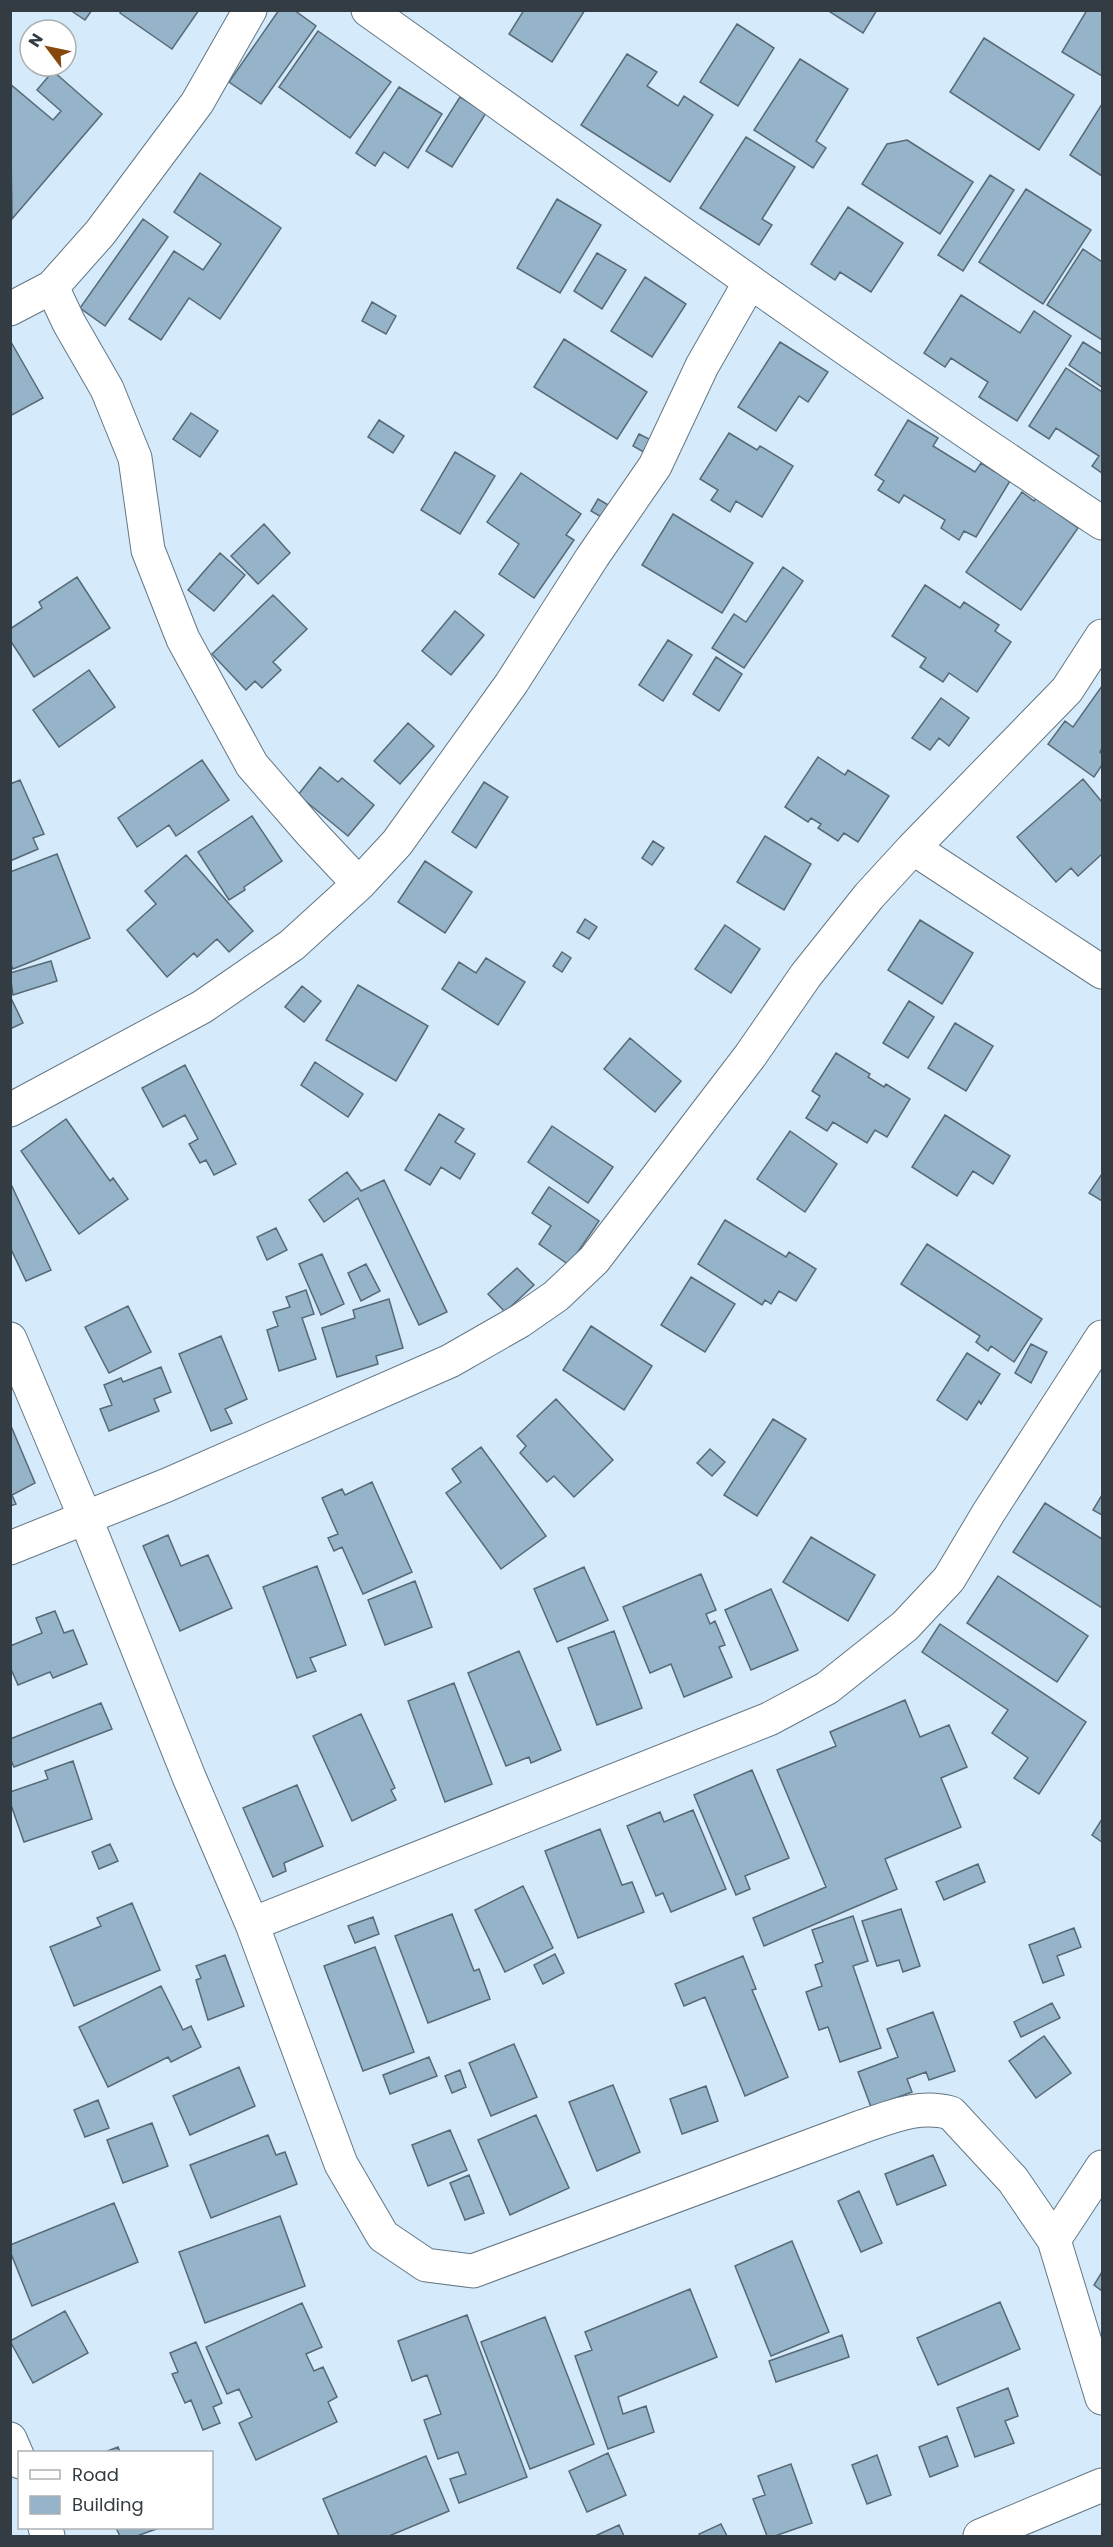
<svg xmlns="http://www.w3.org/2000/svg" width="1113" height="2547" viewBox="0 0 1113 2547" font-family="Poppins,sans-serif">
<style>
.building{fill:#95b3c9;stroke:#576a77;stroke-width:1.5}
.lines{fill:none;stroke-linecap:round;stroke-linejoin:round}
.street-casing{stroke:#647785;stroke-width:35}
.street{stroke:#fff;stroke-width:33}
</style>
<rect width="100%" height="100%" fill="#d5eafa"/>
<path class="building" d="M70,10h22l-7,10z
M121,10h78l-27,39 -52,-36z
M279,10h15l22,16 -55,78 -32,-22z
M524,10h61l-33,52 -43,-28z
M827,10h50l-14,23z
M1087,10h15v66l-40,-24z
M737,24l37,24 -36,58 -38,-24z
M318,31l73,51 -41,56 -71,-51z
M984,38l90,57 -35,55 -89,-58z
M627,54l30,18 -10,14 31,20 6,-10 29,19 -43,67 -89,-57z
M800,59l48,30 -32,52 10,7 -13,20 -59,-38z
M53,71l49,43 -90,105 -2,-135 43,36 8,-9 -24,-21z
M399,87l43,27 -34,54 -24,-16 -9,14 -19,-13z
M460,97l26,16 -34,54 -26,-16z
M1102,104v72l-32,-21z
M746,137l49,30 -33,52 10,6 -13,20 -59,-37z
M907,140l66,42 -33,52 -78,-50 25,-40z
M200,173l81,55 -61,91 -31,-21 -28,42 -32,-21 45,-68 29,19 18,-26 -47,-32z
M990,175l24,15 -51,81 -25,-16z
M1026,189l65,41 -48,74 -64,-42z
M557,199l44,26 -41,68 -43,-25z
M848,207l55,36 -32,49 -31,-20 -5,8 -24,-16z
M143,219l25,18 -63,89 -25,-18z
M1083,249l19,13v78l-55,-35z
M597,253l29,17 -24,39 -28,-18z
M645,277l41,27 -34,53 -41,-26z
M961,295l59,38 14,-22 37,25 -54,85 -38,-24 9,-15 -37,-24 -6,9 -21,-14z
M372,302l24,14 -10,18 -24,-13z
M564,339l83,53 -30,47 -83,-52z
M11,342l32,56 -33,18v-73z
M780,342l48,30 -20,30 -9,-6 -23,35 -38,-24z
M1083,342l19,12v33l-33,-22z
M1066,368l36,24v81l-10,-7 7,-10 -43,-28 -7,11 -20,-13z
M191,413l27,18 -18,26 -27,-18z
M379,420l25,16 -11,17 -25,-16z
M908,420l30,18 -5,8 42,26 6,-9 29,18 -34,56 -12,-6 -5,9 -18,-12 4,-8 -41,-25 -5,8 -21,-13 6,-9 -9,-6z
M729,433l28,17 3,-4 33,20 -31,51 -26,-16 -6,11 -19,-12 7,-10 -18,-11z
M639,434l14,7 -6,13 -14,-8z
M455,452l40,24 -35,58 -39,-24z
M521,473l60,41 -15,21 8,5 -40,58 -35,-24 20,-30 -32,-22z
M1022,492l12,9 6,-7 14,9 -4,5 28,20 -57,82 -55,-38z
M598,499l12,7 -7,12 -12,-7z
M673,514l80,49 -31,50 -80,-48z
M264,524l26,29 -32,31 -27,-28z
M220,553l25,22 -31,36 -26,-21z
M783,567l20,14 -59,87 -32,-20 22,-34 12,8z
M77,577l33,51 -76,49 -24,-37v-11l32,-21 -3,-6z
M925,585l35,23 4,-6 35,23 -4,6 16,11 -34,50 -28,-19 -6,9 -23,-15 6,-9 -34,-22z
M273,595l34,34 -34,33 8,8 -19,18 -7,-7 -9,9 -34,-36z
M455,611l29,24 -33,40 -29,-24z
M668,640l24,15 -29,46 -24,-16z
M716,657l26,17 -23,37 -26,-17z
M89,670l26,37 -56,40 -26,-37z
M1102,686v62l-2,4 2,2v11l-8,12 -46,-33 17,-23 8,6z
M941,698l28,20 -20,28 -10,-8 -9,12 -18,-12z
M408,723l26,23 -34,38 -26,-23z
M818,757l27,18 3,-5 41,26 -31,46 -14,-9 -6,8 -20,-13 3,-4 -10,-6 -3,4 -23,-15z
M202,760l27,40 -53,36 -7,-11 -32,22 -19,-29z
M320,767l18,15 4,-4 32,27 -26,31 -50,-41z
M1083,779l19,23v52l-24,22 -7,-8 -15,14 -39,-45z
M20,780l24,54 -11,4 5,11 -28,12v-77z
M484,782l24,15 -32,51 -24,-16z
M252,816l30,45 -38,26 1,3 -16,10 -31,-48z
M765,836l46,28 -27,46 -47,-28z
M653,841l11,7 -12,17 -10,-7z
M57,854l33,84 -77,31 -3,-7v-90z
M186,855l67,76 -24,21 -12,-13 -20,18 -3,-4 -27,24 -40,-47 29,-26 -11,-13z
M425,861l47,31 -27,41 -47,-31z
M585,919l12,8 -8,12 -12,-7z
M920,920l53,33 -31,51 -54,-34z
M725,925l35,24 -29,44 -36,-24z
M562,952l9,6 -9,14 -9,-6z
M486,958l39,24 -27,43 -56,-36 17,-27 17,11z
M51,961l6,20 -44,14 -3,-22z
M358,985l70,41 -32,55 -70,-41z
M302,986l19,15 -17,21 -19,-15z
M10,996l13,27 -13,6z
M909,1001l25,16 -26,41 -25,-15z
M955,1023l38,23 -27,45 -38,-23z
M630,1038l51,43 -26,31 -51,-43z
M836,1053l34,21 -2,3 16,10 2,-3 24,15 -23,38 -12,-7 -8,13 -34,-21 -6,9 -21,-13 14,-22 -8,-5z
M315,1062l48,32 -15,23 -47,-32z
M185,1065l51,99 -22,11 -8,-15 -6,3 -11,-19 9,-5 -13,-24 -22,12 -21,-39z
M439,1114l25,15 -9,13 20,12 -15,25 -19,-12 -11,18 -25,-15z
M945,1115l65,41 -17,28 -20,-13 -16,25 -45,-29z
M66,1119l44,62 3,-3 15,21 -49,35 -58,-83z
M552,1126l61,41 -25,36 -60,-41z
M790,1131l47,33 -32,48 -48,-33z
M347,1172l14,19 23,-11 63,132 -28,13 -61,-127 -34,24 -15,-22z
M1102,1174v27l-13,-8z
M10,1182l41,88 -25,11 -16,-34z
M549,1187l50,34 -30,44 -30,-21 12,-18 -19,-13z
M725,1220l61,37 3,-5 27,17 -20,32 -17,-10 -8,13 -6,-4 -3,5 -64,-41z
M276,1228l11,22 -20,10 -10,-23z
M927,1244l115,75 -28,43 -23,-16 -3,5 -12,-9 4,-6 -79,-52z
M322,1254l22,50 -23,11 -22,-51z
M366,1264l14,27 -19,10 -13,-28z
M517,1268l17,17 -29,27 -17,-18z
M691,1277l44,27 -30,48 -44,-27z
M306,1290l8,24 -12,4 14,41 -37,12 -12,-41 11,-4 -5,-14 17,-5 -4,-10z
M389,1299l14,49 -27,8 2,8 -41,13 -15,-49 33,-10 -2,-8z
M128,1306l23,46 -42,21 -24,-46z
M591,1326l61,40 -28,44 -61,-40z
M221,1336l26,63 -22,10 7,14 -21,8 -32,-77z
M1031,1344l16,8 -16,31 -16,-10z
M967,1353l33,21 -19,30 -2,-3 -12,19 -30,-20z
M161,1367l10,25 -17,7 5,12 -50,20 -9,-22 12,-4 -8,-20 17,-7 2,4z
M556,1399l57,61 -39,37 -20,-21 -7,6 -27,-29 6,-7 -9,-10z
M773,1419l33,20 -49,77 -33,-21z
M11,1426l24,57 -23,12 4,9 -6,2z
M481,1447l65,89 -45,33 -55,-76 15,-11 -9,-13z
M710,1449l15,13 -13,14 -15,-13z
M372,1482l40,90 -49,22 -21,-47 -8,4 -6,-13 10,-4 -16,-36 20,-9 3,6z
M1102,1495v20l-9,-5z
M1045,1503l57,36v69l-89,-56z
M168,1535l13,31 27,-11 24,53 -52,23 -37,-85z
M811,1537l64,38 -27,46 -65,-39z
M317,1566l29,79 -36,13 6,13 -19,7 -34,-91z
M584,1567l24,53 -51,22 -23,-53z
M701,1574l15,36 -10,4 4,10 5,-3 10,24 -6,2 13,30 -48,20 -13,-33 -21,9 -27,-66z
M998,1576l90,60 -31,46 -90,-59z
M415,1581l17,46 -47,18 -17,-45z
M771,1589l27,61 -47,20 -26,-60z
M55,1611l9,22 9,-3 14,34 -34,14 -3,-6 -32,13 -8,-18v-21l32,-13 -6,-15z
M940,1624l146,98 -47,72 -25,-16 14,-20 -36,-25 16,-23 -86,-58z
M614,1631l28,77 -45,17 -29,-77z
M519,1651l42,99 -30,13 -2,-6 -23,9 -38,-93z
M454,1683l38,101 -47,18 -37,-101z
M905,1700l15,37 29,-12 18,42 -26,11 20,49 -76,32 12,30 -133,57 -11,-28 73,-31 -49,-117 59,-24 -6,-14z
M101,1703l11,26 -98,38 -4,-9v-19z
M361,1714l34,74 -4,2 5,10 -44,21 -39,-85z
M73,1761l19,58 -68,23 -14,-40v-10l38,-13 -3,-8z
M752,1770l37,88 -44,18 5,13 -14,6 -42,-100z
M297,1785l26,61 -39,17 2,8 -13,6 -30,-69z
M693,1810l33,79 -55,23 -8,-19 -7,3 -29,-70 33,-14 4,10z
M1102,1819v23l-10,-7z
M600,1829l22,56 10,-3 12,30 -66,26 -33,-87z
M110,1844l8,17 -19,8 -7,-17z
M978,1864l7,18 -41,18 -8,-18z
M523,1886l30,62 -48,24 -30,-62z
M132,1903l28,67 -86,36 -24,-59 51,-21 -4,-8z
M901,1909l19,57 -17,6 -4,-12 -22,6 -15,-45z
M452,1914l22,57 5,-2 11,30 -62,24 -33,-87z
M853,1916l15,45 -15,5 28,82 -41,14 -12,-35 -9,3 -13,-38 16,-6 -7,-21 8,-3 -11,-32z
M373,1917l6,17 -24,9 -7,-17z
M1074,1928l7,19 -24,9 7,19 -21,8 -14,-38z
M375,1947l39,105 -51,19 -39,-105z
M555,1954l9,19 -21,11 -9,-19z
M225,1955l19,51 -36,14 -12,-40 5,-2 -5,-12z
M743,1956l13,33 -4,1 36,87 -43,19 -40,-99 -21,9 -9,-22z
M161,1986l22,44 8,-4 10,21 -30,15 -3,-5 -60,30 -29,-60z
M1052,2003l8,15 -39,19 -7,-15z
M933,2012l22,59 -26,9 -3,-8 -19,7 5,13 -41,15 -13,-35 40,-15 -11,-28z
M1044,2036l27,37 -35,25 -27,-37z
M514,2044l23,53 -46,19 -22,-53z
M429,2057l8,19 -47,18 -7,-19z
M239,2067l16,39 -65,29 -17,-39z
M460,2070l6,17 -14,6 -7,-17z
M613,2085l27,67 -43,19 -28,-69z
M706,2086l12,35 -36,13 -12,-35z
M98,2100l11,28 -24,9 -11,-27z
M536,2115l33,73 -59,27 -32,-75z
M152,2123l16,43 -45,17 -16,-43z
M450,2130l17,40 -39,16 -16,-41z
M268,2135l8,20 9,-3 12,32 -86,34 -21,-53z
M933,2155l13,30 -49,20 -12,-31z
M469,2175l15,38 -19,7 -15,-37z
M859,2191l23,52 -21,9 -23,-51z
M114,2203l24,59 -106,44 -22,-55v-6z
M280,2216l25,70 -100,37 -26,-71z
M792,2241l37,91 -58,24 -36,-90z
M1102,2272v19l-8,-6z
M690,2289l27,68 -99,40 5,17 23,-8 8,26 -46,17 -33,-93 17,-6 -7,-18z
M1000,2302l20,47 -82,36 -21,-47z
M302,2303l20,44 -16,7 8,17 9,-4 14,30 -9,5 9,20 -81,38 -17,-37 13,-6 -13,-28 -12,5 -21,-47z
M65,2311l23,42 -55,30 -23,-42z
M467,2315l60,162 -68,26 -9,-24 16,-5 -8,-22 -20,7 -14,-39 17,-6 -14,-39 -15,6 -14,-40z
M545,2317l49,127 -64,25 -49,-127z
M842,2335l7,22 -73,25 -7,-21z
M196,2342l26,61 -9,4 7,16 -17,7 -12,-30 -6,3 -13,-29 6,-2 -8,-19z
M1008,2388l10,28 -13,5 9,22 -39,14 -18,-49z
M947,2436l11,30 -28,11 -11,-30z
M118,2447l2,5h-15z
M608,2453l18,42 -39,17 -18,-41z
M877,2455l14,40 -24,9 -15,-39z
M426,2456l23,55 -60,25h-50l-16,-37z
M791,2464l21,59 -37,13h-8l-14,-37 12,-4 -7,-19z
M721,2524l6,12h-27l-1,-2z
M619,2525l5,11h-29z
M116,2528h43l-22,8h-17z"/>
<g class="lines">
<g class="street-casing">
<path id="street" d="M368,10c243,173 485,348 734,513
M52,287l17,36 38,66 28,69 13,92 35,89 69,126 59,68 48,51
M10,309l42,-22 48,-54 97,-130 53,-93
M913,848l189,124
M10,1110l192,-103 90,-62 67,-61 38,-41 114,-159 82,-128 62,-90 47,-100 48,-84
M10,1339l75,178 104,260 63,147 89,240 42,72 43,29 47,6 388,-144c30,-10 58,-23 90,-14l62,67 41,60 48,158
M10,1548l157,-63 283,-124 70,-40 36,-25 38,-36 156,-204 56,-81 63,-79 44,-48 154,-158 35,-54
M252,1924l517,-205 58,-31 78,-62 44,-47 40,-67 113,-175
M1054,2240l48,-73
M10,2439l10,23
M45,2528l3,8
M980,2536l122,-51"/>
</g>
<use href="#street" class="street"/>
</g>
<rect width="1113" height="2547" fill="none" stroke="#333c42" stroke-width="24"/>
<rect x="18" y="2451" width="195" height="78" fill="#ffffff" stroke="#adb1b3" stroke-width="1.5"/>
<rect x="30" y="2470" width="30" height="9" fill="#ffffff" stroke="#adb1b3" stroke-width="1.5"/>
<text x="72" y="2481" font-size="18" fill="#333c42">Road</text>
<rect x="30" y="2496" width="30" height="18" fill="#95b3c9" stroke="#adb1b3" stroke-width="1.5"/>
<text x="72" y="2511" font-size="18" fill="#333c42">Building</text>
<g transform="translate(48 48) rotate(302)"><circle r="28" fill="#ffffff" stroke="#adb1b3" stroke-width="1.5"/>
<path d="M0-4.5L10 22L0 15L-10 22Z" fill="#87480d"/>
<text y="-9" font-size="16" font-weight="bold" text-anchor="middle" fill="#333c42">N</text>
</g>
</svg>
